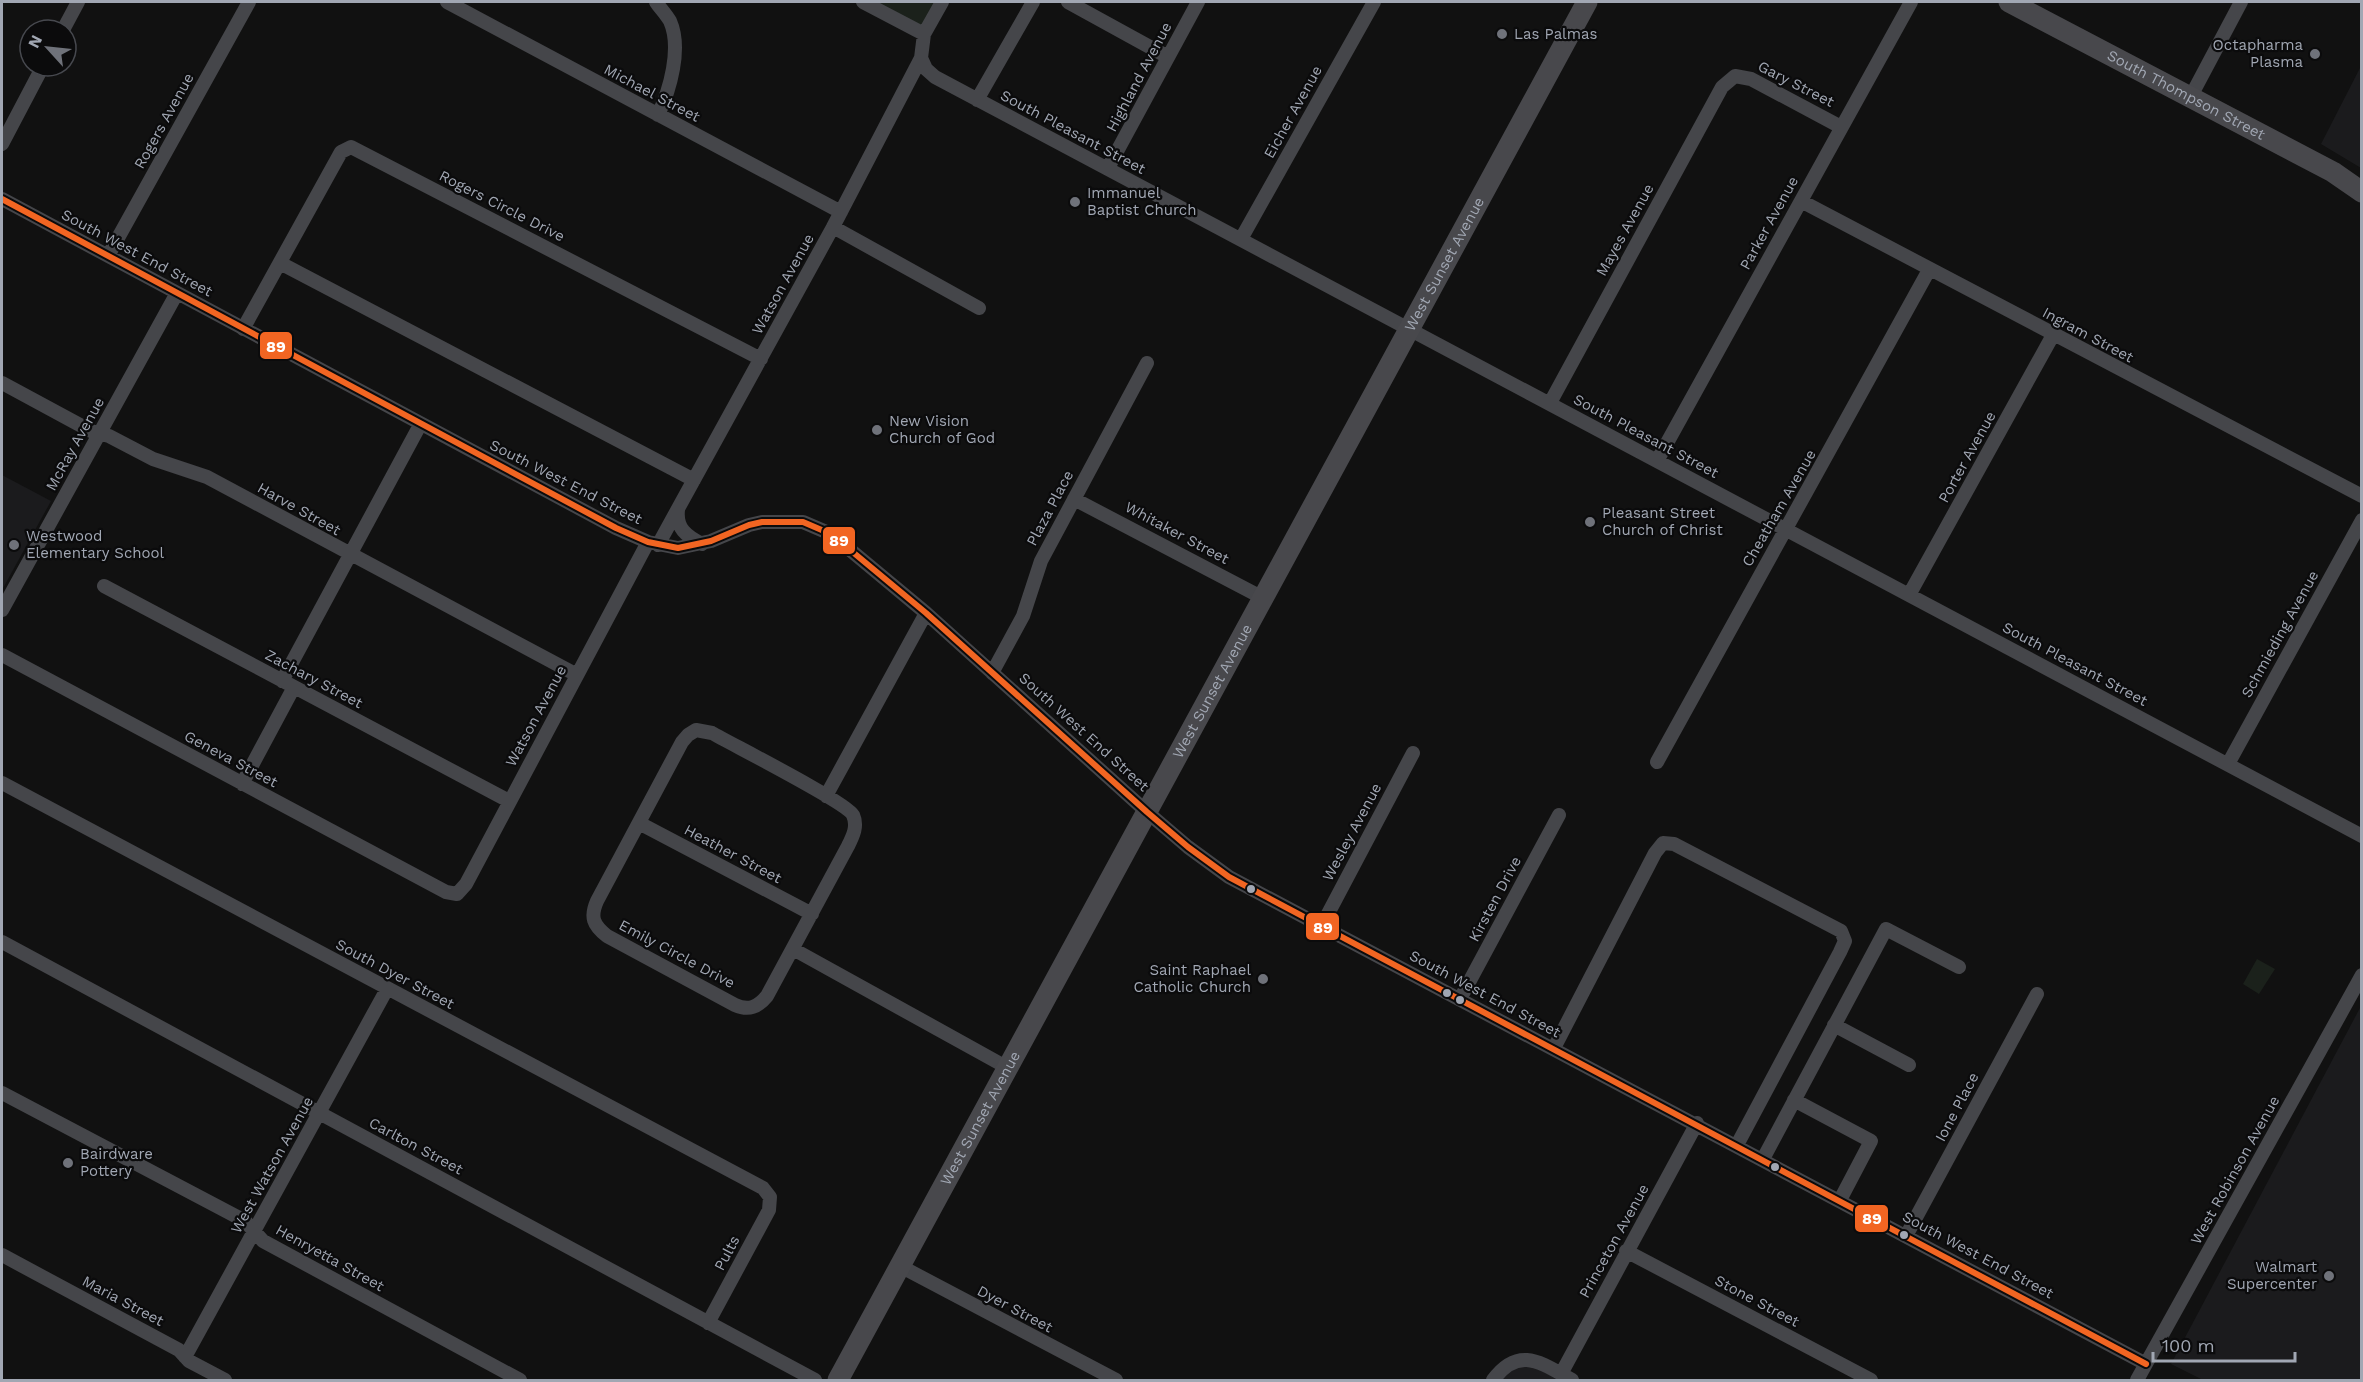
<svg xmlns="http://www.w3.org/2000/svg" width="2363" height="1382" viewBox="0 0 2363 1382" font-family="'Work Sans',sans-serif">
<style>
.built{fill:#1b1b1d}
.green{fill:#1b211b}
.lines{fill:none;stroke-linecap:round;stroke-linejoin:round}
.minor{stroke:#45464a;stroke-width:14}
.highway{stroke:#48484c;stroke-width:21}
.bus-1-casing{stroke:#0b0b0c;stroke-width:10}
.bus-1{stroke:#f26522;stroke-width:6}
.poi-dot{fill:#6f727a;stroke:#0b0b0c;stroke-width:2}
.bus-dot{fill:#a1a7b3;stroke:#0b0b0c;stroke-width:2}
.labels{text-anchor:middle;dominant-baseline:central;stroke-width:4.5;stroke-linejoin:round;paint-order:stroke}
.poi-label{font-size:15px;fill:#a1a7b3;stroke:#0b0b0c;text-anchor:start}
.street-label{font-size:15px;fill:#a1a7b3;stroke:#0b0b0c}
.line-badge{stroke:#0b0b0c;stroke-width:2}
.badge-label{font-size:16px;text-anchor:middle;font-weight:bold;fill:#fff}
</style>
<rect width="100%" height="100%" fill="#111"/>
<path class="built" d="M2361,66v102l-40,-24z
M2,475l49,26 -49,89z
M2361,1006v374h-158l-32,-16z
M1524,1365l13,3 22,12h-61l7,-8z"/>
<path class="green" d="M863,2h79l-18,32z
M2257,959l18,10 -16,25 -16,-10z"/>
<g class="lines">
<path class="minor" d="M447,2l394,210
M656,2c4,6 10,12 14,19 12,27 0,69 -12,94
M863,2l61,32
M1068,2l100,55
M63,30l15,-28
M921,58l5,11 9,8 1427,759
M2190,98l51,-96
M977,100l56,-98
M2,144l41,-78
M1108,168l90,-166
M2,199l614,329 32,14 30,6 33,-7 38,-16 13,-3h41l28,12 95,79 221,199 41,35 41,30 917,487
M1801,201l561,295
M833,227l146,81
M1241,239l133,-237
M108,256l141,-254
M280,263l414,217
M243,329l98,-177 10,-5 410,212
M2,383l89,48 18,5 44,23 54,18 370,198
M1550,403l172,-316 13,-11 16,3 90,48
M1657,461l254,-459
M1074,499l189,99
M678,510c-2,18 8,26 24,34
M658,545l175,-318 88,-169 3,-24 18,-32
M104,586l405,215
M1909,595l144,-260
M2,610l175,-317
M2,655l444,237 11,2 9,-10 182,-342
M992,673l31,-57 18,-55 106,-198
M282,681l138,-256
M696,730l16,3c21,12 134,69 141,82 5,11 0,21 -5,31l-81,150c-9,11 -18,15 -32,9l-128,-69c-14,-11 -17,-19 -10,-35l85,-159 6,-7z
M1657,762l272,-492
M2228,764l134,-244
M2,783l761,405 7,9 -1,13 -61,113
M242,784l52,-97
M826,796l100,-183
M639,823l173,91
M1321,927l92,-174
M2,942l813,438
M793,949l215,119
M1460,999l99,-184
M1834,1025l75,40
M1554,1048l101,-195 8,-10 11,1 167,87 4,10 -5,11 -103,193
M2,1093l243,128 18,20 257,139
M1794,1100l77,41 -31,59
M1763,1159l123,-230 73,38
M1906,1236l131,-242
M1626,1251l245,129
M2,1255l177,95 10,11 36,19
M900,1266l216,114
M185,1357l202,-368
M1561,1374l136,-251
M1493,1380c26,-35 48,-17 79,0
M2137,1380l225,-405"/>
<g class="highway">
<path id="s1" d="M2009,2l324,170 29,20"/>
<path id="s2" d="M838,1380l749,-1378"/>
</g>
<g class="bus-1-casing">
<path id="bus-1" d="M2,199l614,329 32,14 30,6 33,-7 38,-16 13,-3h41l28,12 95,79 221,199 41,35 41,30 917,487"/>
</g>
<use href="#bus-1" class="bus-1"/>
</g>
<g class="poi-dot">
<circle cx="1502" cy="34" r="6"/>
<circle cx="2315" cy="54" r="6"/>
<circle cx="1075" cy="202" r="6"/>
<circle cx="877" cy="430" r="6"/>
<circle cx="1590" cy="522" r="6"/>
<circle cx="14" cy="545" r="6"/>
<circle cx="1263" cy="979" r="6"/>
<circle cx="68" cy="1163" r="6"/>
<circle cx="2329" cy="1276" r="6"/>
</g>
<g class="bus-dot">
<circle cx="1251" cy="889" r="5"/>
<circle cx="1447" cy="993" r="5"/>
<circle cx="1460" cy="1000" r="5"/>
<circle cx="1775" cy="1167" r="5"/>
<circle cx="1904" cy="1235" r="5"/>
</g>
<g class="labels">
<g class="poi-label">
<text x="1514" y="34">Las Palmas</text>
<text x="2303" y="45" text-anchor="end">Octapharma<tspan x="2303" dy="17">Plasma</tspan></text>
<text x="1087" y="193">Immanuel<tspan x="1087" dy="17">Baptist Church</tspan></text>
<text x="889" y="421">New Vision<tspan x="889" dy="17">Church of God</tspan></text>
<text x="1602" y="513">Pleasant Street<tspan x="1602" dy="17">Church of Christ</tspan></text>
<text x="26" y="536">Westwood<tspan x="26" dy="17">Elementary School</tspan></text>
<text x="1251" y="970" text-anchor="end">Saint Raphael<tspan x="1251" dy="17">Catholic Church</tspan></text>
<text x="80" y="1154">Bairdware<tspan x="80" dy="17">Pottery</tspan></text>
<text x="2317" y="1267" text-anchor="end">Walmart<tspan x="2317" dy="17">Supercenter</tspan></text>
</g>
<g class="street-label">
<text transform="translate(1139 77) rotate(-62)">Highland Avenue</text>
<text transform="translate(1796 84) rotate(27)">Gary Street</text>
<text transform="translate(652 93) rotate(28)">Michael Street</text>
<text stroke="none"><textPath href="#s1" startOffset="200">South Thompson Street</textPath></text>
<text transform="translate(1293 112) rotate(-61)">Eicher Avenue</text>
<text transform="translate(164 121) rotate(-61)">Rogers Avenue</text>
<text transform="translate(1073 132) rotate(28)">South Pleasant Street</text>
<text transform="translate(502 206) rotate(27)">Rogers Circle Drive</text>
<text transform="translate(1769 223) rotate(-61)">Parker Avenue</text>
<text transform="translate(1625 230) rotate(-61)">Mayes Avenue</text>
<text transform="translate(137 253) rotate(28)">South West End Street</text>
<text stroke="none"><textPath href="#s2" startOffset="1270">West Sunset Avenue</textPath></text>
<text transform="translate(783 284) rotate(-61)">Watson Avenue</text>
<text transform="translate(2088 335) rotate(28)">Ingram Street</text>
<text transform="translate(1646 436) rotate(28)">South Pleasant Street</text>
<text transform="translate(75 444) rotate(-61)">McRay Avenue</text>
<text transform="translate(1967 457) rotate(-61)">Porter Avenue</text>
<text transform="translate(566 482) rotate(27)">South West End Street</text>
<text transform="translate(1050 508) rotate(-62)">Plaza Place</text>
<text transform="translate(1779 508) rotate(-60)">Cheatham Avenue</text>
<text transform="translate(299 509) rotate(29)">Harve Street</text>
<text transform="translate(1177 533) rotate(28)">Whitaker Street</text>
<text transform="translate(2280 634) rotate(-61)">Schmieding Avenue</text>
<text transform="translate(2075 664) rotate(28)">South Pleasant Street</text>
<text transform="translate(314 679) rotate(28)">Zachary Street</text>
<text stroke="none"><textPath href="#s2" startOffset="784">West Sunset Avenue</textPath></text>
<text transform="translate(536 716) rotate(-62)">Watson Avenue</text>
<text transform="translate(1084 732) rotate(42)">South West End Street</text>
<text transform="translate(231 759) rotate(28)">Geneva Street</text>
<text transform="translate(1352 832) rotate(-62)">Wesley Avenue</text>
<text transform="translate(733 854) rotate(28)">Heather Street</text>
<text transform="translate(1495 899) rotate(-62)">Kirsten Drive</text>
<text transform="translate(677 954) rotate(28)">Emily Circle Drive</text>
<text transform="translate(395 974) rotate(28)">South Dyer Street</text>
<text transform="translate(1485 994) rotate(28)">South West End Street</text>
<text transform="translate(1957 1107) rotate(-62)">Ione Place</text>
<text stroke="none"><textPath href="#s2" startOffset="298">West Sunset Avenue</textPath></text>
<text transform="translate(416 1146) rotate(28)">Carlton Street</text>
<text transform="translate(272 1165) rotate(-61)">West Watson Avenue</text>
<text transform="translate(2235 1170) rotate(-61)">West Robinson Avenue</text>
<text transform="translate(1614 1241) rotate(-61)">Princeton Avenue</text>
<text transform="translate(727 1253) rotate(-62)">Pults</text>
<text transform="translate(1978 1255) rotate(28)">South West End Street</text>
<text transform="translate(330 1258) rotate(29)">Henryetta Street</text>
<text transform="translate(123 1301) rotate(28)">Maria Street</text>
<text transform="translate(1757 1301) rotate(28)">Stone Street</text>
<text transform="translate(1015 1309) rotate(28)">Dyer Street</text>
</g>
</g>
<g class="line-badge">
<rect x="259" y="331" width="34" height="29" rx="6" fill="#f26522"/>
<rect x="822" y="526" width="34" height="29" rx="6" fill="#f26522"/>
<rect x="1305" y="912" width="35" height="29" rx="6" fill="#f26522"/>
<rect x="1854" y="1204" width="35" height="29" rx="6" fill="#f26522"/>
</g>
<g class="badge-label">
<text x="276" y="352">89</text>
<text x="839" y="546">89</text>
<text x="1323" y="933">89</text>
<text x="1872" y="1224">89</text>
</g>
<rect width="2363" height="1382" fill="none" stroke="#a1a7b3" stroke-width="6"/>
<g transform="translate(48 48) rotate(297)"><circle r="28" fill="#0b0b0c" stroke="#47494f" stroke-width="1.5"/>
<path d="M0-4.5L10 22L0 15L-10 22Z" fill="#6f727a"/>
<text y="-9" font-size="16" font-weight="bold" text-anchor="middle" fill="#a1a7b3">N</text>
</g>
<path d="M2153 1352v9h142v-9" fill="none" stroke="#a1a7b3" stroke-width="3"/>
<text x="2162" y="1352" font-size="18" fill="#a1a7b3" stroke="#0b0b0c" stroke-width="4.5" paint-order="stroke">100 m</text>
</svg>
